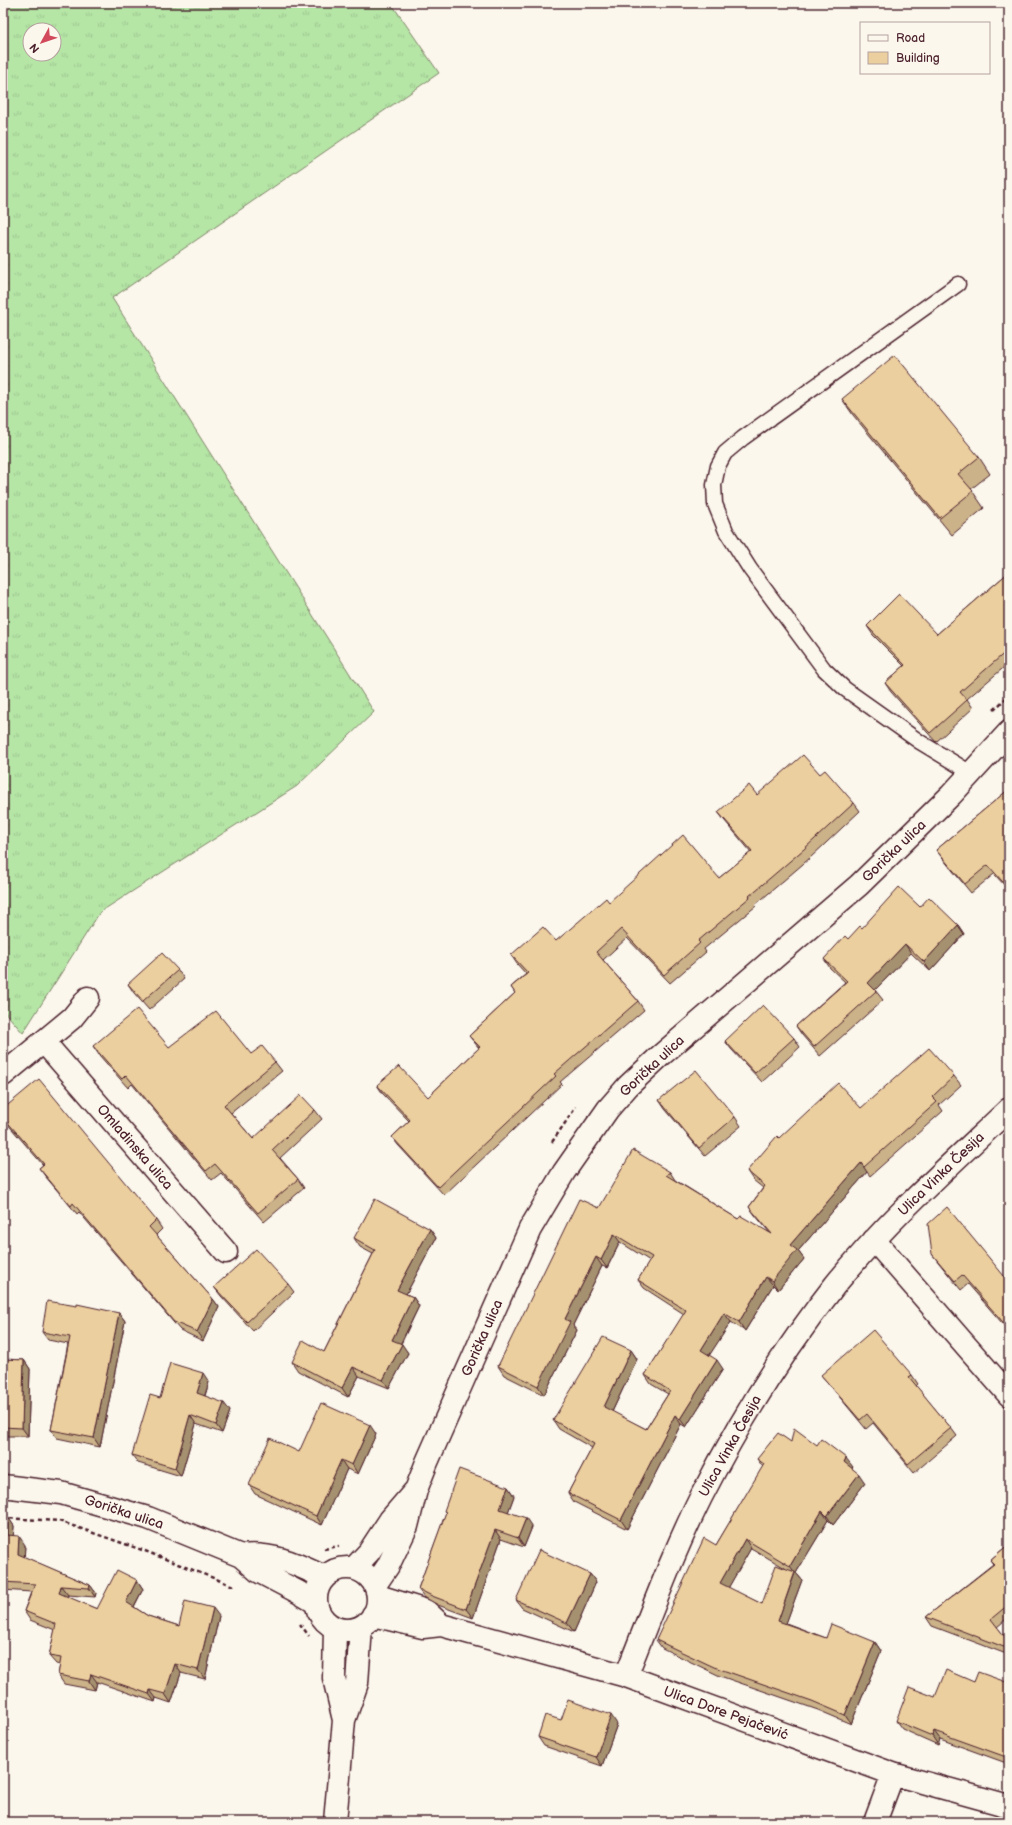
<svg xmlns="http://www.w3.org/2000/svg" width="1012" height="1825" viewBox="0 0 1012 1825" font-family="'Balsamiq Sans',sans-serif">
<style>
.grass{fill:url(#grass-tufts);stroke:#808268;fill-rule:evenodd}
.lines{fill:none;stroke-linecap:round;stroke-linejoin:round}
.lane-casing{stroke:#4a1f2b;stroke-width:17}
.street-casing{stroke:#4a1f2b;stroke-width:25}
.path{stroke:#4a1f2b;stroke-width:2.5;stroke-dasharray:4 3;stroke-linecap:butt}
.lane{stroke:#fbf7ec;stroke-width:14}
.street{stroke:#fbf7ec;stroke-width:22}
.wall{fill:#cbb289;stroke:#4a1f2b;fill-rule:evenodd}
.shaded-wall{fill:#a5916f;stroke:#4a1f2b}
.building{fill:#eccf9f;stroke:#4a1f2b}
.labels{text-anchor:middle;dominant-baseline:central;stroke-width:3;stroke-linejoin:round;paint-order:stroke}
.street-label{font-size:14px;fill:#4a1f2b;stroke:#fbf7ec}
</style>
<defs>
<pattern id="grass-tufts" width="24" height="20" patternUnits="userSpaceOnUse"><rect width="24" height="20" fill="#b5e6a6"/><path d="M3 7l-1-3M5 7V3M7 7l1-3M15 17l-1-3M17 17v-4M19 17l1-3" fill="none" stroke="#9dc58f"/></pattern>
</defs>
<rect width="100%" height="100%" fill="#fbf7ec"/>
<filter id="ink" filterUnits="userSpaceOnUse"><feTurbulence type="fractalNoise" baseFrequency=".025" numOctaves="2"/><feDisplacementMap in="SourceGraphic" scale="8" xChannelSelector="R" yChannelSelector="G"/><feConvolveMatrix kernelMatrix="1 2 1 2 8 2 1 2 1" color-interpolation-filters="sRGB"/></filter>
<g filter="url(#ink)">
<path class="grass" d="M3,3h388l48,70 -327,225 262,414 -77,74 -197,126 -77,121 -20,-23zM30,30h24v24h-24z"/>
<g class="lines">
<g class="lane-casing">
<path id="lane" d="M958,284l-215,154 -18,15 -7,13 -4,19 1,19 11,27 24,38 74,100 21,20 75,53 51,31"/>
</g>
<g class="street-casing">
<path id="street" d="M44,1042l182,210
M3,1075l69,-57 16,-20
M874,1240l135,155
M3,1486l58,7 87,25 93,38 17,15 40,21 17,10
M241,1556c31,-4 55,8 83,21
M316 1599a31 31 0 1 1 62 0a31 31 0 1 1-62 0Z
M354,1568l15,-16 21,-32 24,-28
M375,1585l13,-19 19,-40 9,-36 11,-28 103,-233 34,-57 44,-63 20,-23 31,-29 200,-172 92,-90 58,-63
M378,1596l48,15 15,14
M373,1615l50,12 18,-2 185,51 267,98 116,32
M335,1628l-1,50 10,42
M626,1676c24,-60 46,-121 75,-179 38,-75 82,-146 134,-212 52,-64 114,-119 174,-176
M335,1822l9,-102 13,-37 4,-56
M875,1822l18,-48"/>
</g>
<path class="path" d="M994,710l15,-15
M552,1142l24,-35
M3,1518l56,3 86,30 91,36
M324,1549l15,-3
M300,1624l9,12"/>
<use href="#lane" class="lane"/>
<use href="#street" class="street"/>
</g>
<path class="wall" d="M842,399l137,58 11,17 -19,15 13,19 -32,27 -99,-120z
M1009,572v91l-42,36 6,9 -37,34 -45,-50 -6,-9 19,-17 -31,-31 -6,-9 70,8z
M820,774l34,29 6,8 -50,47 -55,47 1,1 -52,43 2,3 -36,31 -43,-45 -24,22 35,41 6,9 -84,72 2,2 -118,111 -46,-50 -6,-8 17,-16 -26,-27 -6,-9 51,12 51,-49 -10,-12 46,-43 -4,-6 15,-13 -9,-10 -6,-9 45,-14 53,-39 110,-24 32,-26 -27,-32 -6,-8 39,-17z
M1009,789v101l-15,-16 -23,19 -28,-34 -7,-9z
M920,907l38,18 6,9 -34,37 -19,-18 -36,37 8,10 -63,56 -18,-21 -6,-9 49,-44 -15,-14 -6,-9 38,-31z
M178,970l6,9 -35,31 -15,-17 -6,-9z
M794,1038l6,9 -38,35 -31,-33 -6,-8z
M93,1046l76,1 82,7 24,8 7,9 -51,42 22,26 62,-29 7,9 -42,39 18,21 6,9 -40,34 -43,-49 -9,7 -80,-96 -4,4 -29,-33z
M954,1076l7,9 -22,20 4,6 -73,65 -3,-4 -69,79 6,8 -26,31 -5,-5 -28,46 -14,-9 -22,33 14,14 -37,58 -5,-3 -54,105 -53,-27 -6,-9 24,-45 -33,-19 -6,-9 78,-70 6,9 -25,53 34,17 22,-35 -17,-10 -6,-9 39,-61 -40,-26 -6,-8 12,-19 -30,-19 -13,26 -5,-2 -29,59 4,5 -33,65 -40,-20 -6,-9 101,-158 71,-36 5,8 63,39 32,14 -15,-18 -6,-8 14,-19 -10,-8 -6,-9 32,-33z
M659,1100l76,17 6,9 -36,30 -40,-47z
M3,1109l153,111 6,9 -6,6 57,64 6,8 -16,34 -23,-11 -101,-118 -2,2 -32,-38 -6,-8 4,-3 -38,-44 -2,-4z
M430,1229l6,9 -30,56 7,3 6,9 -18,38 7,9 -19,35 -30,-12 -11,21 -50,-26 -6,-9 32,-10 49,-98 -13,-7 -6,-9z
M932,1254l77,28v49l-41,-47 -7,6 -22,-27z
M288,1284l6,8 -41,39 -32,-35 -7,-9z
M119,1313l6,8 -25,126 -43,-9 -6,-8 17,-86 -20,-4 -6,-8z
M3,1359l21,1 6,9 -2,67h-25z
M821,1375h91l6,9 -2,2 35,42 6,8 -43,37 -41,-50 -7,6 -38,-46z
M209,1382l-4,14 25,15 -8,22 -26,-9 -15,52 -43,-13 -6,-8 28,-57z
M376,1434l-18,40 -11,-5 -25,56 -67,-31 -6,-9 50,-33z
M791,1442l26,3 36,22 -1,1 13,15 -32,42 -5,-5 -32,53 6,7 -16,43 40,15 49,4 6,9 -30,73 -33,-14 -98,-34 -58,-28 -6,-8 60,-95 47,-78 -6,-8zM751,1548l34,20 -23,36 -34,-16z
M508,1487l6,9 -6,16 24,15 -8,20 -23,-8 -28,79 -35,-13 -14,-8 -6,-8 28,-76 -2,-2z
M3,1517h5l6,9 -1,10 12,9 -1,12 66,28 6,8 -1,4 -27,-2 -1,2 30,12 40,-29 6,9 -9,18 14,9 31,10 40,-10 -14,63 -24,-6 -10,30 -15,-5 -1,4 -58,-20 -2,8 -31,-6 -6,-9 2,-10 -4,-1 -7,-8 6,-26 -25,-10 -6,-9 7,-19 -28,-2z
M1009,1544v73l-12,10 12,15v13l-77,-29 -6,-9 67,-53 -3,-4z
M590,1574l6,8 -22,50 -52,-24 -6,-8z
M974,1682l35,1v81l-69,-25 -2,6 -36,-16 -6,-8 39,-24z
M561,1720l56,4 -15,42 -58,-20 -6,-9z"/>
<path class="shaded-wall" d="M958,925l6,9 -34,37 -6,-9z
M905,944l6,9 -37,38 -6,-8z
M861,1163l6,9 -69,79 6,8 -26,31 -6,-9 18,-36z
M430,1229l6,9 -32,60 -7,-8z
M614,1234l6,8 -13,26 -6,-8z
M596,1257l6,9 -29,59 4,5 -33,65 -6,-9 27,-67z
M766,1277l7,8 -28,46 -6,-9z
M413,1297l6,9 -21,43 -6,-9z
M213,1299l6,8 -16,34 -6,-9z
M119,1313l6,8 -25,126 -6,-9z
M724,1313l7,9 -24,37 -6,-9z
M402,1344l6,9 -19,35 -6,-8z
M631,1350l6,9 -27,57 -6,-9z
M24,1360l6,9 -2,67 -6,-8z
M717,1360l6,9 -37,58 -6,-8z
M353,1367l6,9 -11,21 -6,-9z
M203,1373l6,9 -6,19 -6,-8z
M224,1403l6,8 -8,22 -6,-8z
M190,1415l6,9 -15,52 -6,-8z
M675,1415l6,9 -54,105 -6,-9z
M370,1425l6,9 -18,40 -6,-9z
M846,1458l7,9 -3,3 -6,-8z
M341,1460l6,9 -25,56 -6,-9z
M859,1474l6,9 -32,42 -6,-9z
M508,1487l6,9 -8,22 -6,-9z
M822,1511l6,9 -32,53 6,7 -18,49 -6,-8 17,-48 -5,-7z
M8,1517l6,9 -1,18 -7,-9z
M526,1518l6,9 -8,20 -6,-9z
M495,1530l6,9 -28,79 -7,-9z
M19,1536l6,9 -1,18 -6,-9z
M745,1539l6,9 -25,44 -6,-9z
M590,1574l6,8 -22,50 -7,-9z
M137,1580l6,9 -11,21 -6,-8z
M90,1585l6,8 -1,4 -6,-9z
M61,1586l7,9 -3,7 -6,-9z
M213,1608l6,8 -14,63 -7,-9z
M875,1642l6,9 -30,73 -6,-9z
M175,1664l6,9 -10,30 -6,-9z
M91,1674l6,8 -2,8 -6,-9z
M150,1690l6,8 -1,4 -6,-8z
M611,1715l6,9 -15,42 -6,-9z
M934,1731l6,8 -2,6 -6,-9z"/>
<path class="building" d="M895,355l84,102 -21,17 15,17 -33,27 -98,-119z
M1009,572v77l-49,43 7,8 -37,33 -45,-50 20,-18 -38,-39 32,-32 38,40z
M803,755l17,19 5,-4 29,33 -50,46 -55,47 1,1 -52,44 2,2 -36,32 -43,-46 -25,23 42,49 -84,73 2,2 -118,111 -46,-50 18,-17 -33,-35 22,-19 29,31 52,-50 -11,-11 46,-43 -4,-6 17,-14 -17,-18 32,-28 13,14 50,-43 3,4 74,-67 36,43 33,-27 -34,-39 31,-27 8,10z
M1009,789v100l-21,-24 -23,19 -29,-34z
M899,887l21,20 9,-10 29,28 -34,37 -19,-18 -37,39 8,8 -62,56 -18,-21 51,-45 -23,-22 21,-23 3,3 12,-13 2,2z
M162,953l16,17 -35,31 -15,-17z
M763,1005l31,33 -39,35 -30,-32z
M137,1009l32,38 47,-36 35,43 11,-8 13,16 -51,43 29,34 48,-44 14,15 -43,40 26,29 -40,34 -43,-49 -9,7 -80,-96 -4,4 -29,-33z
M929,1048l25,28 -22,21 5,5 -73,65 -3,-4 -71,82 7,5 -25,31 -6,-4 -27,45 -15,-9 -23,37 16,10 -37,59 -5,-4 -54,105 -53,-27 26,-49 -41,-24 50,-83 28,13 -27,57 42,22 24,-38 -25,-16 41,-65 -48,-30 14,-23 -38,-23 -13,26 -5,-3 -31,62 5,3 -32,64 -40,-20 81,-167 20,9 34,-58 37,22 -4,3 72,44 3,-3 31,18 -23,-27 16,-21 -18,-15 30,-35 2,2 59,-55 23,25z
M696,1070l39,47 -36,31 -40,-48z
M39,1079l117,141 -7,7 64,72 -16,33 -23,-10 -101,-119 -2,3 -32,-38 5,-4 -41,-47v-8z
M375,1199l55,30 -33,61 16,7 -21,43 10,4 -19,36 -30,-13 -11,21 -50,-26 11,-22 21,12 51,-102 -21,-12z
M947,1207l62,75v47l-47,-54 -7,6 -23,-27 -4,-30z
M256,1249l32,35 -41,38 -33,-35z
M47,1301l30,5v-2l42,9 -25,125 -43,-8 19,-93 -28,-5z
M873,1330l39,45 -3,2 42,51 -43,36 -41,-50 -7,6 -39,-45z
M3,1359l21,1 -2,68 -19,-1z
M170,1363l33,10 -6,20 27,10 -8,22 -26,-10 -15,53 -43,-13 18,-60 10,3z
M321,1403l49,22 -18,40 -11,-5 -25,56 -67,-31 21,-47 29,14z
M794,1428l23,17 4,-6 25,19 -2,4 15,12 -32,42 -5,-5 -32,55 -45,-27 -25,44 42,21 14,-39 19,7 -17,49 48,17 5,-14 44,18 -30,73 -33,-14 -98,-34 -58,-27 48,-102 12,7 48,-81 -7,-5 21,-26 13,9z
M459,1469l49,18 -8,22 26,9 -8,20 -23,-8 -29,79 -34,-13 -14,-7 28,-77 -2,-1z
M3,1517h5l-2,18 13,1 -1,18 72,31 -1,3 -28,-2 -2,7 38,16 20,-39 20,10 -11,22 22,14 31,10 6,-25 28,7 -15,62 -23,-6 -10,30 -15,-4 -1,4 -58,-20 -2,7 -31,-6 3,-17 -12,-2 7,-32 -32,-13 11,-27 -32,-2z
M1009,1544v60l-18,15 18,23v7l-83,-32 68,-53 -4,-4z
M539,1550l51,24 -23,49 -51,-23z
M946,1670l28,12 4,-10 31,11v75l-75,-27 -2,5 -36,-15 13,-34 26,10z
M568,1700l43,15 -15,42 -58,-20 7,-22 16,5z"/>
</g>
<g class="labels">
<g class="street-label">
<text transform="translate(894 851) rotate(-44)">Gorička ulica</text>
<text transform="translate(652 1066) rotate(-43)">Gorička ulica</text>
<text transform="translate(135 1147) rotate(49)">Omladinska ulica</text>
<text transform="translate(941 1174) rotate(-44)">Ulica Vinka Česija</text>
<text transform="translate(482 1338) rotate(-66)">Gorička ulica</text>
<text transform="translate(730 1446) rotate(-61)">Ulica Vinka Česija</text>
<text transform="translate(124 1512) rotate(18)">Gorička ulica</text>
<text transform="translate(726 1713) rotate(20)">Ulica Dore Pejačević</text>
</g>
</g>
<rect width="1012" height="1825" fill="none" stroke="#fbf7ec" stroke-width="16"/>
<rect x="8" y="8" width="996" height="1809" fill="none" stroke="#4a1f2b" stroke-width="1.5" filter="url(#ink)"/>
<rect x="860" y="22" width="130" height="52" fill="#fbf7ec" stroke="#b4a19f"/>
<rect x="868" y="35" width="20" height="6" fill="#fbf7ec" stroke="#b4a19f"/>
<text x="896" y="42" font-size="12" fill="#4a1f2b">Road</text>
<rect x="868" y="52" width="20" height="12" fill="#eccf9f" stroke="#b4a19f"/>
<text x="896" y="62" font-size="12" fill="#4a1f2b">Building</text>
<g transform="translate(42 42) rotate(230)"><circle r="19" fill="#fbf7ec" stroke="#b4a19f"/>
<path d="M0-3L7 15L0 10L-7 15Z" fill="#d1495b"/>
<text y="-6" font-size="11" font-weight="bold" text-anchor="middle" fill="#4a1f2b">N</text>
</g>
</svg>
